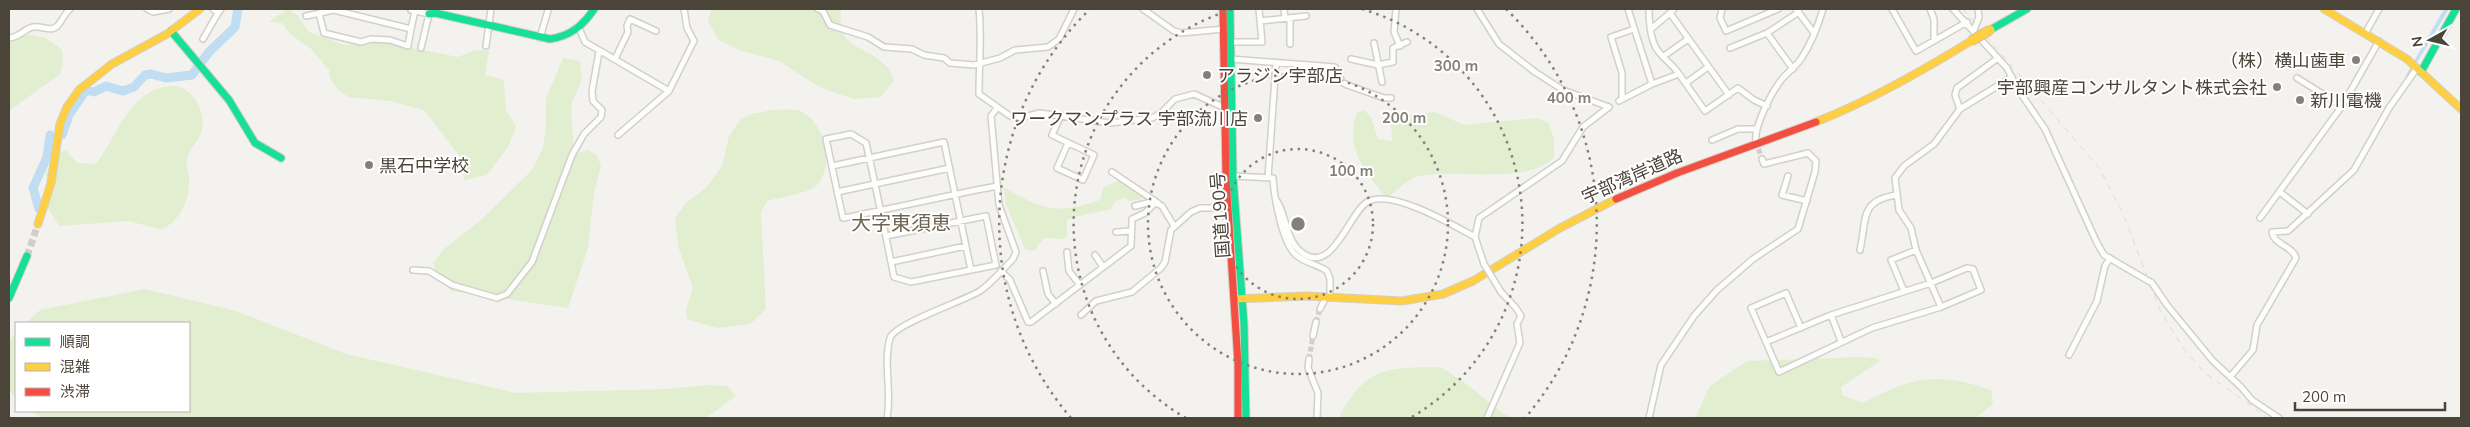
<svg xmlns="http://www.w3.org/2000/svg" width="2470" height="427" viewBox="0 0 2470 427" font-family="Mulish,'Noto Sans JP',sans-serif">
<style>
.green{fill:#e1eecf}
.water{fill:#c0ddf1}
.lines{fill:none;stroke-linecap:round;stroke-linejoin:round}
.river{stroke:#c0ddf1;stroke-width:9}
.street-tunnel{stroke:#d2cfca;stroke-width:5;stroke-dasharray:5 2.5;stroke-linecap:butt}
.secondary-tunnel{stroke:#d2cfca;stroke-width:7;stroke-dasharray:7 3.5;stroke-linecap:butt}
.street-casing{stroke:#d2d0cb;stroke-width:8}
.fast-casing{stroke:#d3cfc5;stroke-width:9}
.slow-casing{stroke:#d3cfc5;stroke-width:9}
.jam-casing{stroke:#d3cfc5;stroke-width:9}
.street{stroke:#fdfdfc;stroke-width:5}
.fast{stroke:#16e098;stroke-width:7}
.slow{stroke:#ffcf43;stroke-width:7}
.jam{stroke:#f24e42;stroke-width:7}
.rail{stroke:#dbdbda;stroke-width:1;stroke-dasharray:6 6;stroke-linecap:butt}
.street-bridge-casing{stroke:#d2d0cb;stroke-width:8;stroke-linecap:butt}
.slow-bridge-casing{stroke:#ccbfa9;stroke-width:11;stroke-linecap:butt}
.street-bridge{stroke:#fdfdfc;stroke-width:5}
.slow-bridge{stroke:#ffcf43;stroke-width:9}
.ring{fill:none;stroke:#868178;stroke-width:2.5;stroke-dasharray:2.5 5}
.poi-dot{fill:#868178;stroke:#fff;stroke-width:2}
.labels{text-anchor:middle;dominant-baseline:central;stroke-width:4;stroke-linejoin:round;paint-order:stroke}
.poi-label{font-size:18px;fill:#4b4439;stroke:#fff;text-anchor:end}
.street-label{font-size:18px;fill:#4b4439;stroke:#fff}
.quarter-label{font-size:20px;fill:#6e6250;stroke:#fff}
.centre{fill:#868178;stroke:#fff;stroke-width:2.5}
.ring-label{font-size:15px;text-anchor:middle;font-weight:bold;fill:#868178;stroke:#fff;stroke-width:4;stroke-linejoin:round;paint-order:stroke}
</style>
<rect width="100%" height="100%" fill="#f4f2ee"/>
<path class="green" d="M287,9l10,6 12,17 36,13 38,-3 75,15 17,-7 14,1 -4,24 19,5 2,30 10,16 -8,21 -21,28 -23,5 -3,-22 -37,-48 -34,-9 -41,-4 -11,-7 -8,-12 -1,-8 -18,-21 -21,-15 -8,-11 -13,-1z
M711,9h130c-5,43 24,34 45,57 3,3 6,9 8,14l-13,17 -27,2 -33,-11 -42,-27 -40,-11 -20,-10 -11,-18z
M24,34l22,4 16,12 1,14 -3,10 -51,37v-68z
M563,58l17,3 2,18 -11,26 3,49 14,-4 9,5 4,11 -7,26 -6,56 -20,60 -117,-17 -15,-18 -3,-10 10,-13 39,-31 50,-49 11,-22 3,-21v-29z
M163,87c5,0 11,-2 16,0 18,5 29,32 21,48 -4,9 -11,13 -13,24 -1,6 2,13 2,19 1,22 -8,41 -27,52l-33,-9 -70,5 -11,-18 -2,-35 7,-18 13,-5 11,13 19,1c21,-27 30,-67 67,-77z
M774,110c8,0 23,-2 30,3 22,13 31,56 11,74 -7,6 -38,11 -48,14l-6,11 5,97 -16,15 -33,4 -30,-9 -1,-10 7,-21 -15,-42 -3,-28 11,-15 20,-15 16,-22 7,-30 11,-16 11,-6z
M1364,110l7,7 7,22 14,2 -1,-21 7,-4 37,-4 29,13 73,-7 12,5 5,17v18c-32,28 -96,10 -135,18 -11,2 -23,16 -32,22 -21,-25 -43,-50 -30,-85z
M1119,180l11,5 13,12 -4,3 -12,1 -1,-4 -11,4 -4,8c-15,4 -29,5 -44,11v16l-4,3 -19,-1 -10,13 -9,-2 -19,-45 -3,-17c41,23 52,28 97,13l3,-12z
M145,289l91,22 110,43 170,39 151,-4 42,-4 18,1 9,10 -30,22h-663l-12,-7h158v-88h-163l14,-13z
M16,333v65l-7,-8v-49z
M1861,357l16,1 3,3 -39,26 1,8 21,8c48,-26 75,-32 128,-13l2,14 -18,14h-280l15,-32 37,-25z
M1441,367l27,18 36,29 9,4h-174c3,-9 8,-15 14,-23 22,-31 53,-27 88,-28z"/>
<path class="water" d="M2444,9h5l-37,62 -7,6z"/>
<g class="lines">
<path class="river" d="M62,135l7,-20 17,-25 8,2 12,-6 17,5 11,-4 11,-12 6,-1 15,4 26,-3 17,-23 26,-25 3,-18
M39,209l-6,-21 14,-31 3,-22"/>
<path class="street-tunnel" d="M1756,142l6,17
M1316,322l4,-13
M1309,359l4,-23"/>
<path class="secondary-tunnel" d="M27,256l11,-32"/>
<g class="street-casing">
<path id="street" d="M147,9l6,3 16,-3
M213,9l5,4 3,-4
M818,9l5,2 7,14 38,12 16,10 28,2 12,6 20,3 6,5 24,2 26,-7 15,-8 33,-3 11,-8 15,-30
M979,9c3,30 0,55 0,85l31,22 9,2 21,-5 70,10 42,-5 9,-5 14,-14 19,-5 31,14
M1143,9l31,22 7,2 43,-4
M1284,9l1,9
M1396,9l-2,23 6,14
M1477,9l22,35 36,28 28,18 46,17
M1628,9l24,75
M1649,9c0,13 1,31 9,42 7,9 15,14 21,23
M1674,9l-4,4 59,82
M1722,9l-2,9 6,13 52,-22
M1796,9l18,24
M1892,9l24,42 51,-29
M1930,9l4,10v22
M1953,9l54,59 10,20 28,41 52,114 7,12 48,28 15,22 46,56 28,26 11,13 27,18
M411,10l18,4 -8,34
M319,13l5,20 37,9 10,-3 19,1 18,6 3,-17
M306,16l28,-6 77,19 4,-18
M1290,19v25
M1260,21l46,-5
M579,28l6,14 84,49
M1651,29l19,-16
M1974,30l5,-13 -1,-8
M2366,32l13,-23
M1767,33l26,36
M9,38c11,-1 15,-9 24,-11 9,-2 19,7 26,-3 4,-5 5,-10 11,-15
M540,38l8,-28
M203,39l15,-26
M1232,42h30l-3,-33
M1374,43l8,39
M486,46l5,-37
M1730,48l37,-15 32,-21
M1664,56l24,-17
M615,59l13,-27 -1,-6 3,-7 26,12
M1231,59l104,8 7,15 5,3 37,13h7
M1351,59l27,6 15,-3v-14l14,-6
M2297,78l45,28
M1686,83l22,-16
M1622,99v-26l-11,-36 23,-8
M1619,101l33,-17 27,-10 26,37 33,-23 16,12 13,6
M1960,109l-5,-14 2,-7 41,-30
M1061,115l-9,20 42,20 -11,25 -26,-12 11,-25
M618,135l51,-44 25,-50 -7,-13 -3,-19
M1712,140l26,-11h19
M1756,142c-3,-15 17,-52 26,-63 6,-7 14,-13 19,-20 10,-15 17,-33 22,-50
M832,166l112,-24c9,42 18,85 27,128l-60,12 -17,-5c-9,-45 -18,-90 -28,-134l-15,-9 -25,5c6,27 11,53 17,79 51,-10 102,-22 154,-32
M1112,172l46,31
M1233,176l40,2c1,19 9,65 23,77 9,8 21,9 31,16l3,8v13
M1788,176l-6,19 25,6
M1268,178l8,-115
M837,192l113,-24
M2281,193l27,21
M1277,201c9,14 9,37 22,49 33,31 50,-40 70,-49 25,-11 84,24 106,36
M1135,206l20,-5
M2260,218l82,-112 37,-65
M1116,232l15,-1
M886,236l100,-20 10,49 -25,5
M1860,250c7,-31 -1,-49 36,-55
M1067,252l2,19 11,14
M1095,255l8,12
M891,262l75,-16
M1484,264l-9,-27 4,-19 83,-57 21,-34 26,-20
M1967,268l6,1 8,21 -40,17 -69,21 -93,44 -13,-30 65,-27 100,-32z
M413,270l16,1 23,14 45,13 10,-4 25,-32 40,-107 12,-21 17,-17 1,-7 -9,-9 -1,-10 7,-39
M1001,271l9,9 18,42h3l100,-76 1,-27 13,-6 10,-10 7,3 12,20
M1043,271l5,23 8,10
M1904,291l-13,-31 25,-10
M1941,307l-25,-57 -5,-22 -12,-18 -4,-32 9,-12 30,-22 26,-35 52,-32
M1320,309l4,-8
M1081,315l15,-14 36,-9 29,-24 4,-6 6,-32 20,-18 9,-4h27
M1831,315l10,26
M1313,336l3,-14
M1766,342l-15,-34 35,-15 15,35
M2069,355l28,-54 8,-35 5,-8
M1309,359l-1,9 10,25 -1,25
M2230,377l23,-27 4,-25 39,-67c-3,-12 -22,-13 -24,-26l16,-1 66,-61 35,-62 28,-40
M887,418c5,-26 -4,-55 3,-80 4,-14 74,-37 90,-47 12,-8 23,-22 33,-32l3,-7 -17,-47 -8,-89 6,-8
M1487,418l33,-75 -3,-19 4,-8 -5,-8 -15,-16
M1649,418l12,-53 33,-49 23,-26 36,-31 45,-30 17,-57 1,-11 -8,-8 -44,11 -2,-5"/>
</g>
<g class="fast-casing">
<path id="fast" d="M1230,9l3,167 11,148 2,94
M429,14l6,-1 115,26c20,-3 33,-13 44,-30
M1990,30l37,-21
M171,31l58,69 26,43 26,15
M2421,72l35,-63
M9,298l18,-42"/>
</g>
<g class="slow-casing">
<path id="slow" d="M2324,9l83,50 54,50
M1816,122c55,-22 104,-50 155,-81
M38,224l13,-41 9,-59 7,-17 12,-17 33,-26 55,-30 33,-25
M1235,299l71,-3 96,5 41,-7 30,-13 87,-53 56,-29"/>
</g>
<g class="jam-casing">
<path id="jam" d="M1223,9l3,168 12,187v54
M1616,199l61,-26 139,-51"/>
</g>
<use href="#street" class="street"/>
<use href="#fast" class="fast"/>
<use href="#slow" class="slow"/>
<use href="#jam" class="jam"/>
<path class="rail" d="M1963,9l136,159 23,43 38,99 23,38 21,24 64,46"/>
<g class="street-bridge-casing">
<path id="street-bridge" d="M1484,264l17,28"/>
</g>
<g class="slow-bridge-casing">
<path id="slow-bridge" d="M1971,41l19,-11"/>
</g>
<use href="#street-bridge" class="street-bridge"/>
<use href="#slow-bridge" class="slow-bridge"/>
</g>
<g class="ring">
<circle cx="1298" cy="224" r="75"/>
<circle cx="1298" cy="224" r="150"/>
<path d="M1186 418A224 224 0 0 1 1234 9M1362 9A224 224 0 0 1 1410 418"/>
<path d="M1071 418A299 299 0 0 1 1090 9M1506 9A299 299 0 0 1 1525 418"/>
</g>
<g class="poi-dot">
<circle cx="2356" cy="60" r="5"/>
<circle cx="1207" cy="75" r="5"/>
<circle cx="2277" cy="87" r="5"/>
<circle cx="2300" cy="100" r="5"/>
<circle cx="1258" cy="118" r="5"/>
<circle cx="369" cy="165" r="5"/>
</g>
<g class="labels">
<g class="poi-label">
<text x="2346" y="60">（株）横山歯車</text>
<text x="1217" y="75" text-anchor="start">アラジン宇部店</text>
<text x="2267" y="87">宇部興産コンサルタント株式会社</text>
<text x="2310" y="100" text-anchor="start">新川電機</text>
<text x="1248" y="118">ワークマンプラス 宇部流川店</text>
<text x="379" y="165" text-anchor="start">黒石中学校</text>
</g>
<g class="street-label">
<text transform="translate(1632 176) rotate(-24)">宇部湾岸道路</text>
<text transform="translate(1220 215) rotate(-94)">国道190号</text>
</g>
<g class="quarter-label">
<text x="901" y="222">大字東須恵</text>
</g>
</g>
<circle cx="1298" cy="224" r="8" class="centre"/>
<g class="ring-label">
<text x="1456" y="71">300 m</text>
<text x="1569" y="103">400 m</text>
<text x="1404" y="123">200 m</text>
<text x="1351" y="176">100 m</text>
</g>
<rect width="2470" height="427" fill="none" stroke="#4b4439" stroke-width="20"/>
<rect x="15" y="322" width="175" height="90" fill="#ffffff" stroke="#b7b4b0"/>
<rect x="25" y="338" width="25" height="8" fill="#16e098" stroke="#b7b4b0"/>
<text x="60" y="347" font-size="15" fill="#4b4439">順調</text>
<rect x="25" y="363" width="25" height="8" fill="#ffcf43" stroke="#b7b4b0"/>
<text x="60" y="372" font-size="15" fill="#4b4439">混雑</text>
<rect x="25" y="388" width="25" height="8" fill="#f24e42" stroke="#b7b4b0"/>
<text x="60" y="397" font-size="15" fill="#4b4439">渋滞</text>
<g transform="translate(2430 40) rotate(262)" stroke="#ffffff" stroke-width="4" paint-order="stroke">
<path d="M0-4L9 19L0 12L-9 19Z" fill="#4b4439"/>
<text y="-8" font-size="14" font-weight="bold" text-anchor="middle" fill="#4b4439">N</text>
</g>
<path d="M2295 402v8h150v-8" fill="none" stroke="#4b4439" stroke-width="2.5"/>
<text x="2302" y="402" font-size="15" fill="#4b4439" stroke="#ffffff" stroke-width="4" paint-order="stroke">200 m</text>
</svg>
